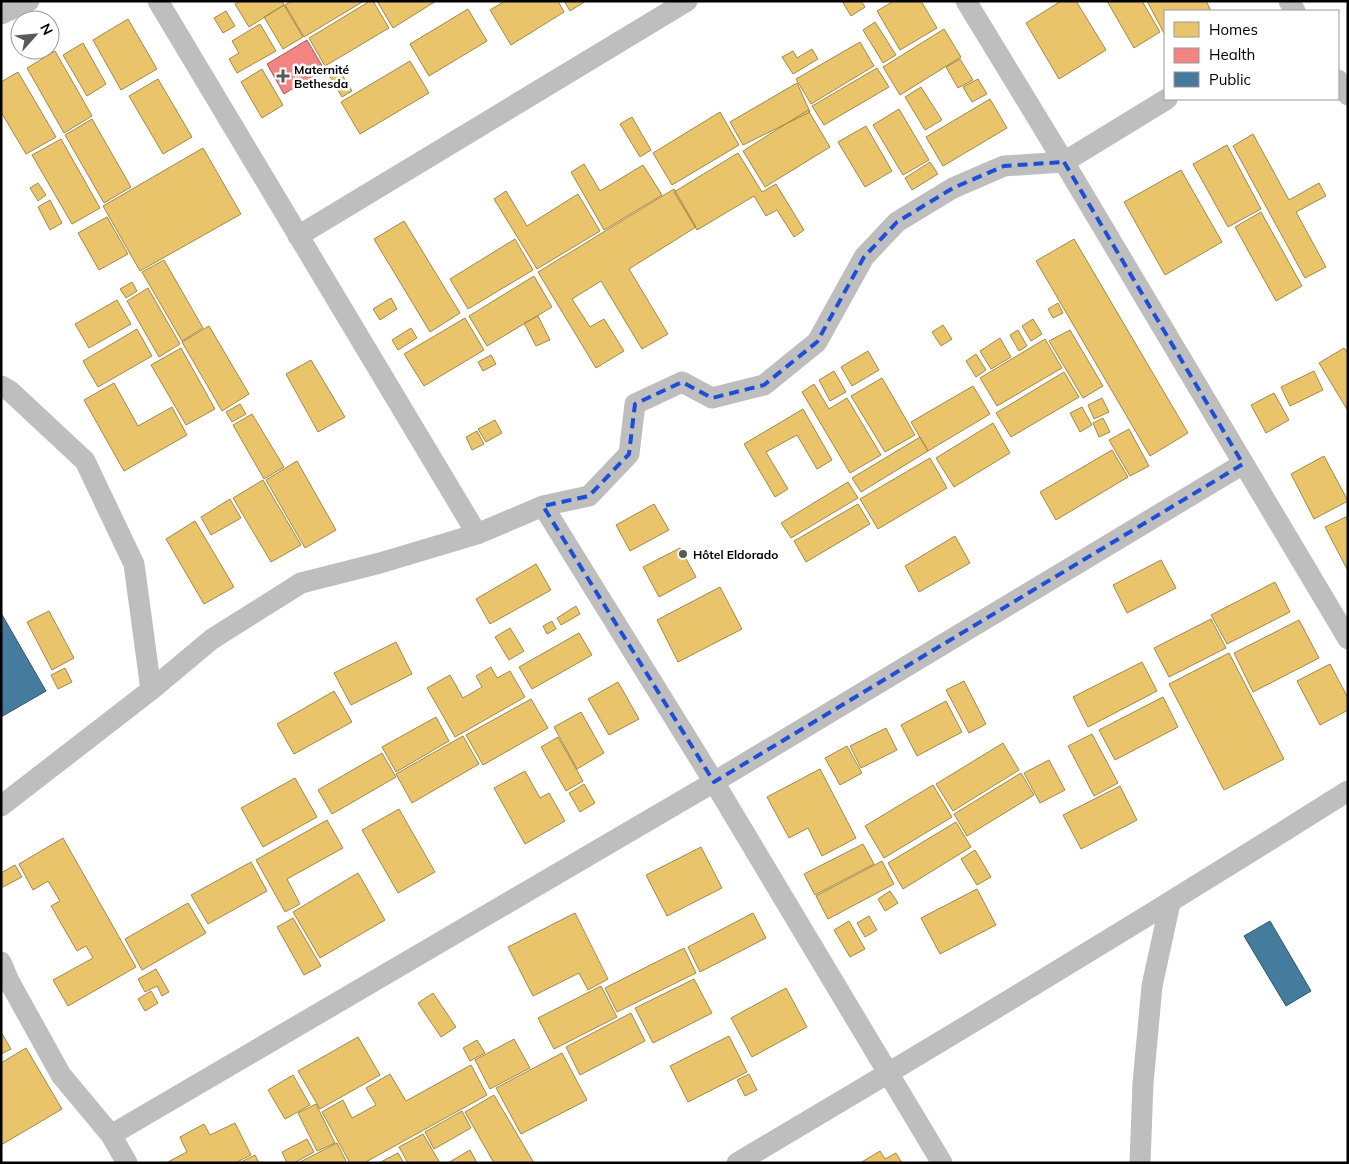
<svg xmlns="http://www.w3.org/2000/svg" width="1349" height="1164" viewBox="0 0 1349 1164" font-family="Mulish,sans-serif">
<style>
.homes{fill:#e9c46a;stroke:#a3894a}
.health{fill:#f28482;stroke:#a95c5b}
.public{fill:#457b9d;stroke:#30566e}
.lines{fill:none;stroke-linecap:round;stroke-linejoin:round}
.street{stroke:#bebebe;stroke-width:21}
.marked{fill:none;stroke:#1d4ed8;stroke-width:4;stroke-dasharray:10 6;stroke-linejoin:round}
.poi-dot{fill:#595959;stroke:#fff;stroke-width:2}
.labels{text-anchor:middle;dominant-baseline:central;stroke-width:5;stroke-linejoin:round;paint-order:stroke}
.poi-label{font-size:12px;font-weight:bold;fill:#000;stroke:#fff;text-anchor:start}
</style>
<rect width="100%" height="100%" fill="#fff"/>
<path class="homes" d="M240,1h42l2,4 -35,22 -14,-23z
M292,1h72l-60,36 -19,-32z
M370,1h3l16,27 -64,38 -16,-28z
M377,1h59l-43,27z
M505,1h53l6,11 -53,33 -21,-35z
M564,1h22l-16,10z
M842,1h19l4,6 -14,9z
M894,1h27l16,27 -37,22 -23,-39z
M1061,1h15l30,49 -47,29 -33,-56z
M1107,1h35l18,31 -26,16z
M1147,1h59l5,10h-46v24z
M284,5l19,32 -20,12 -19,-32z
M468,9l19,32 -58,35 -19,-32z
M226,11l9,15 -12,7 -9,-15z
M128,19l29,50 -36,21 -28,-50z
M875,22l21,33 -13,8 -20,-33z
M260,24l16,27 -39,22 -8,-14 10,-6 -7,-12z
M944,29l17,28 -61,38 -17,-28z
M860,42l14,24 -63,38 -15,-25z
M83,43l23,41 -19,12 -24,-41z
M812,49l6,10 -25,15 -11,-17 11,-6 4,7z
M55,51l37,65 -28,17 -37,-65z
M960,59l13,21 -15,8 -12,-21z
M410,61l19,32 -69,41 -19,-32z
M336,65l16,26 -10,6 -16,-27z
M877,68l12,19 -65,38 -12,-19z
M262,69l21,36 -21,13 -21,-36z
M18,72l38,65 -30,17 -25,-42v-30z
M158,79l34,58 -29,17 -34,-58z
M978,79l9,15 -15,8 -9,-15z
M797,83l13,29 -67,33 -13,-23z
M921,87l21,33 -17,10 -20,-33z
M990,99l17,29 -64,38 -17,-29z
M899,109l30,51 -26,15 -30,-50z
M808,110l22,37 -65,40 -22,-36z
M720,112l19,33 -67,40 -19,-32z
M632,117l19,33 -11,7 -20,-33z
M92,119l39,68 -27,16 -39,-68z
M866,126l26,45 -27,16 -27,-45z
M1253,134l36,66 30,-17 7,13 -30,16 30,55 -21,11 -72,-132z
M61,139l39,69 -28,16 -40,-69z
M1227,145l34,64 -33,18 -35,-63z
M203,148l38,66 -101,57 -37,-65z
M738,153l24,39 14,-8 28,46 -10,7 -17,-27 -11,6 -12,-20 -57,34 -23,-38z
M930,162l8,12 -26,16 -7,-12z
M584,164l16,27 43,-26 19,30 -58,35 -33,-58z
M1181,170l41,72 -57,33 -41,-73z
M38,183l8,12 -8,6 -8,-13z
M674,189l22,38 -67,42 39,65 -26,15 -41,-68 -29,18 18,28 14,-8 20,32 -28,17 -58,-96z
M506,191l21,35 51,-32 22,37 -63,38 -43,-70z
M50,200l12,23 -12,7 -12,-23z
M1261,212l41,74 -26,15 -41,-74z
M107,217l21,37 -29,16 -21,-37z
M404,221l56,92 -30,19 -56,-93z
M515,239l18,31 -65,39 -18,-30z
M1074,239l114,194 -38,23 -114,-195z
M164,260l39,68 -21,13 -40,-69z
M534,276l18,31 -65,39 -18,-30z
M132,282l5,9 -11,7 -6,-9z
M148,288l32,56 -21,13 -32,-56z
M391,298l6,11 -17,11 -7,-11z
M117,300l14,24 -42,24 -14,-24z
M1058,303l5,10 -10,5 -5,-9z
M538,316l12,24 -14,6 -12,-23z
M465,318l19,32 -60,36 -20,-32z
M1033,319l9,15 -11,7 -9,-15z
M943,325l9,14 -11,7 -9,-14z
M209,326l40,68 -27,17 -40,-69z
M411,328l6,10 -19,12 -6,-10z
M137,329l15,27 -54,31 -15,-26z
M1018,330l9,16 -8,5 -9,-16z
M1070,330l33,56 -20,12 -34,-57z
M1000,338l11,19 -20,12 -11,-18z
M1045,339l17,29 -65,38 -17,-28z
M181,348l34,61 -29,16 -35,-60z
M1344,348l4,5v58l-29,-48z
M868,351l11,19 -27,16 -11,-19z
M976,354l10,16 -10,7 -10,-16z
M491,355l5,9 -13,7 -5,-9z
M311,360l34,57 -27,15 -32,-58z
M834,371l12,21 -16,9 -11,-21z
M1314,371l9,19 -33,16 -9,-19z
M1064,372l15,25 -68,40 -15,-24z
M882,378l33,57 -30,17 -34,-56z
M114,383l24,43 34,-19 15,28 -63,36 -40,-71z
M814,384l15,25 18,-11 34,57 -31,18 -48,-81z
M973,386l17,28 -62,37 -17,-29z
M1274,393l15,27 -23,13 -15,-28z
M1102,398l7,14 -15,7 -6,-14z
M240,404l6,10 -14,8 -6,-10z
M1082,407l10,18 -12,7 -10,-19z
M803,409l29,51 -15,9 -20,-34 -31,17 22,37 -13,8 -31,-53z
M252,414l32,53 -20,12 -31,-54z
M1103,418l7,14 -11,5 -6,-14z
M495,420l7,13 -16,9 -8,-13z
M993,423l17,30 -56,34 -18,-29z
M1129,429l20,37 -19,10 -21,-36z
M477,431l7,13 -12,6 -6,-13z
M920,437l8,14 -67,41 -9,-14z
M1112,450l16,27 -72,43 -16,-28z
M1324,456l24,45 -34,18 -23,-45z
M930,458l17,30 -69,41 -18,-30z
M297,461l39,69 -31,18 -39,-68z
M263,480l38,65 -30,17 -38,-64z
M848,482l10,16 -67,40 -10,-15z
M230,499l11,19 -30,17 -10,-18z
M654,504l15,26 -39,21 -14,-26z
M858,504l12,20 -64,38 -12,-21z
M1348,516v53h-1l-22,-42z
M195,521l39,66 -30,17 -38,-65z
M955,536l15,27 -51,29 -14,-26z
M680,548l16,29 -37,20 -16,-30z
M1161,560l15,28 -49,25 -14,-28z
M536,564l15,26 -61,34 -14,-25z
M1275,582l15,30 -63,32 -16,-29z
M720,587l22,42 -64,33 -21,-42z
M576,606l4,8 -19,11 -4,-7z
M49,611l25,47 -22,12 -25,-48z
M1211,619l15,29 -57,29 -15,-29z
M1299,620l20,38 -66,34 -19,-39z
M552,621l4,8 -9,5 -4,-8z
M510,628l14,23 -15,9 -14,-23z
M579,633l13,22 -60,34 -13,-22z
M396,642l16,32 -61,31 -17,-32z
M1229,653l55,106 -60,31 -55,-106z
M1142,662l15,29 -69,36 -15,-30z
M1330,664l18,34v12l-28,15 -23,-44z
M491,667l6,11 13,-7 15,26 -70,40 -28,-49 23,-13 13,23 19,-11 -6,-11z
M65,668l7,14 -14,7 -7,-14z
M964,681l22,43 -17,9 -23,-43z
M618,682l21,37 -30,16 -21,-36z
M334,691l18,31 -58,32 -17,-30z
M1163,697l15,30 -63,33 -16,-30z
M531,699l17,29 -65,37 -17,-30z
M946,701l16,31 -45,24 -16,-31z
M581,712l23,41 -27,16 -23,-42z
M436,717l13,24 -53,31 -14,-25z
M886,728l11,22 -36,18 -11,-22z
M1092,734l26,49 -24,13 -26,-50z
M463,736l16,28 -67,39 -16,-29z
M558,737l25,44 -17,10 -25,-44z
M1003,743l16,27 -66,41 -17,-27z
M847,746l15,27 -22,12 -15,-27z
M382,753l14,24 -64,37 -14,-24z
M1049,760l16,30 -25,13 -16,-30z
M820,769l36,69 -34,18 -14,-28 -19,10 -22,-41z
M525,771l15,27 9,-5 16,28 -40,23 -31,-56z
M1021,773l13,22 -67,41 -13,-22z
M295,778l22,39 -54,30 -22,-39z
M584,784l11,19 -15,9 -11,-19z
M933,785l19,32 -68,41 -19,-32z
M1120,786l17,34 -56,29 -18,-34z
M399,809l36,63 -37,21 -36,-63z
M327,820l16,28 -56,31 13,25 -15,8 -29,-52z
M956,822l15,25 -68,42 -15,-26z
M63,838l73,129 -68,39 -15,-26 40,-22 -7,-12 -9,5 -26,-45 9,-5 -12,-20 -15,9 -14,-26z
M863,844l11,20 -59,31 -11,-21z
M701,847l21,41 -55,28 -21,-41z
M975,850l16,27 -14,8 -16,-26z
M882,861l12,23 -66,35 -12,-23z
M251,862l16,29 -59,33 -17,-29z
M15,865l7,12 -21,11v-15z
M358,873l27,47 -65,38 -27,-46z
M977,889l19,36 -56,29 -19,-36z
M890,891l8,12 -13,8 -7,-12z
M188,903l18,30 -64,37 -17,-31z
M575,913l33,66 -20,11 -9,-17 -46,23 -25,-49z
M753,913l13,25 -66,34 -12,-25z
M869,916l8,14 -12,7 -8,-14z
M293,918l28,48 -17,9 -27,-48z
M849,921l16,28 -15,8 -16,-27z
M684,948l12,25 -79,39 -12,-24z
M156,969l13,23 -7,4 -5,-10 -12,6 -7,-13z
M694,979l18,34 -59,30 -18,-35z
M601,986l16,31 -63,32 -16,-31z
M786,988l21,39 -55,30 -21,-39z
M151,991l7,12 -13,8 -7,-12z
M433,993l23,34 -15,10 -23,-34z
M631,1013l14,28 -65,34 -14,-28z
M1,1032l10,17 -10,5z
M729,1036l18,36 -59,30 -18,-36z
M358,1037l22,38 -60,34 -22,-38z
M514,1039l16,29 -40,21 -15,-29z
M477,1040l8,13 -15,8 -7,-13z
M26,1048l36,61 -61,36v-82z
M562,1053l25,47 -66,34 -25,-46z
M471,1065l16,30 -123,68h-14l-28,-51 21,-12 9,18 24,-13 -10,-17 24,-14 16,27z
M749,1074l8,16 -12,6 -8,-16z
M293,1075l17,30 -25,14 -17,-29z
M494,1095l40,68h-40l-29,-51z
M316,1104l19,39 -18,8 -19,-38z
M462,1111l9,17 -37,21 -9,-17z
M235,1123l16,32 -16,8h-69l21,-11 -7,-15 24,-13 6,11z
M423,1134l17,29h-32l-9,-16z
M307,1139l7,13 -20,11h-7l-5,-11z
M337,1143l10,20h-49z
M470,1150l7,13h-29z
M880,1151l5,8 11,-6 6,10h-42z
M398,1153l6,10h-25z
M255,1155l4,8h-20z"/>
<path class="health" d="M307,40l17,29 -40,25 -17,-30z"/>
<path class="public" d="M1,613l45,78 -45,26z
M1270,921l41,70 -25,15 -42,-70z"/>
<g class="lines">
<path class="street" d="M158,1l319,533
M966,1l98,161 284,477
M1289,1l6,10
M1,14l28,-13
M1338,80l10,15
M298,236l389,-235
M1,386l9,5 75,70 49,103 17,126
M543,506l171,276 228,381
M1,806l150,-116 61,-51 89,-56 79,-20 97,-29 66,-28 46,-10 40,-42 6,-50 47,-22 30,16 52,-13 53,-43 47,-85 33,-35 56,-34 51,-22 60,-4 103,-63
M1,962l8,19 52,94 50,60 16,28
M111,1135l603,-353 529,-318
M737,1163c205,-121 409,-245 611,-372
M1140,1163l3,-80 9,-97 18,-83"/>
</g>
<path class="marked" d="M1064,162l179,302 -529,318 -171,-276 46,-10 40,-42 6,-50 47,-22 30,16 52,-13 53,-43 47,-85 33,-35 56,-34 51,-22z"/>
<g class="poi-dot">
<path d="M280.5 68.5h5v5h5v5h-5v5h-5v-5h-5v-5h5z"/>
<circle cx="683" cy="554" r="5"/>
</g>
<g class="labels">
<g class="poi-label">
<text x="294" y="69">Maternité<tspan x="294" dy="14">Bethesda</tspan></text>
<text x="693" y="554">Hôtel Eldorado</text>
</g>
</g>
<rect width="1349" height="1164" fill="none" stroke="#000000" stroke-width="5"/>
<rect x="1164" y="10" width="175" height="90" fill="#ffffff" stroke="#999999"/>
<rect x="1174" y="22" width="25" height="15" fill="#e9c46a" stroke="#999999"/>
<text x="1209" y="35" font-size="15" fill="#000000">Homes</text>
<rect x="1174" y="48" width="25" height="15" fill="#f28482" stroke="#999999"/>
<text x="1209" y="60" font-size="15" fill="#000000">Health</text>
<rect x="1174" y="72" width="25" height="15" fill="#457b9d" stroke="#999999"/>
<text x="1209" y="85" font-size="15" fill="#000000">Public</text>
<g transform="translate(35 35) rotate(63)"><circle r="24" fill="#ffffff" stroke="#999999"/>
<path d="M0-4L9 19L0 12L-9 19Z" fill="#595959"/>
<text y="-8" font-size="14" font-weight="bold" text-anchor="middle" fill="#000000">N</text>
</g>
</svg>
